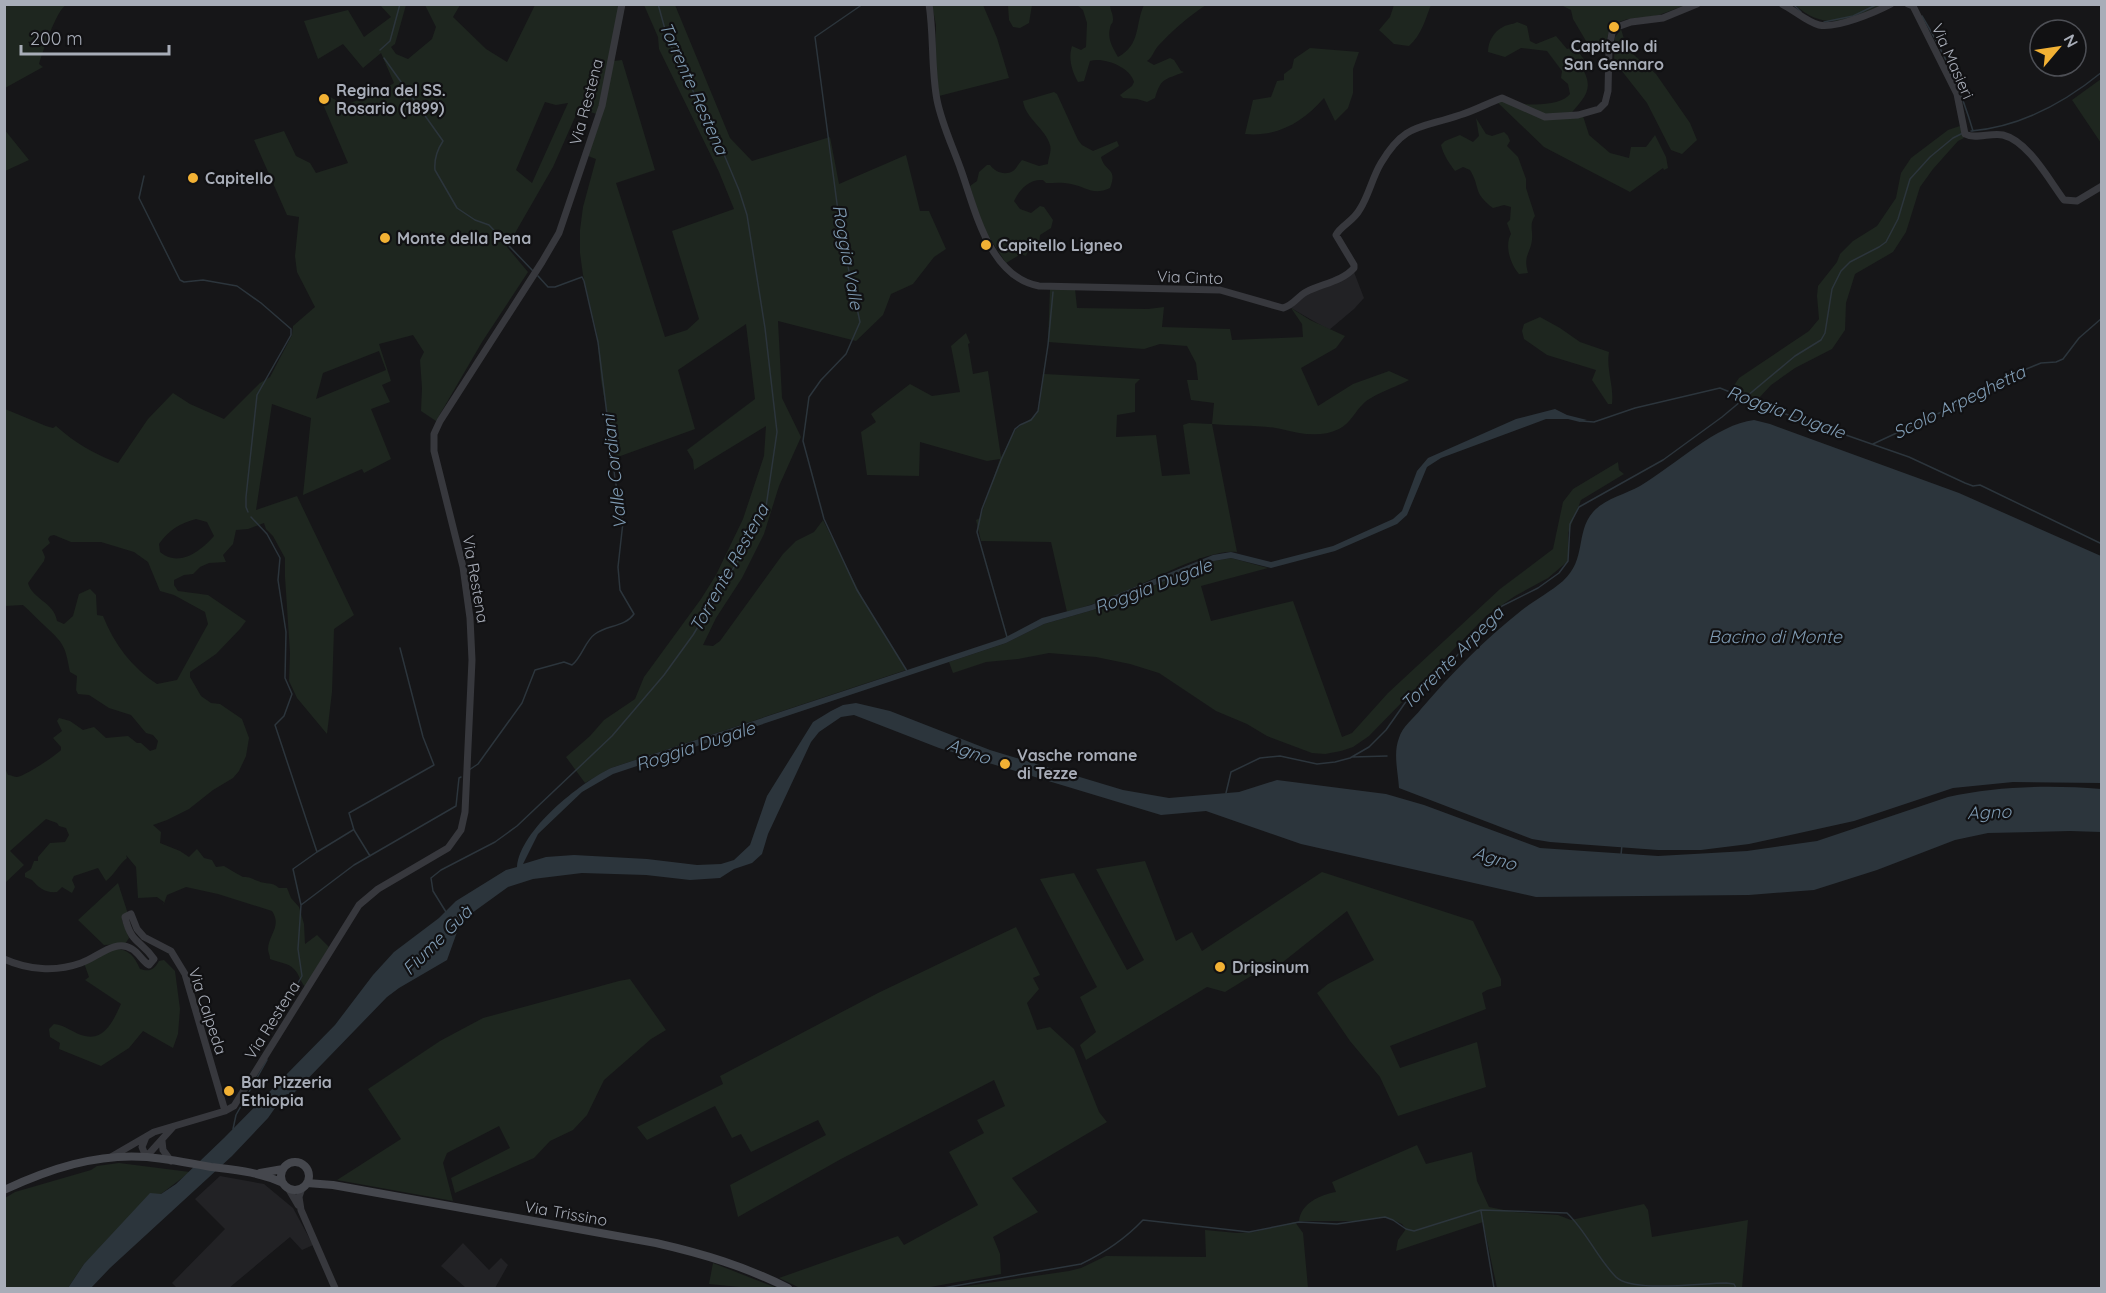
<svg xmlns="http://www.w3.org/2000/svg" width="2106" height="1293" viewBox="0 0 2106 1293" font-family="Quicksand,sans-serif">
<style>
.built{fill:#222225}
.green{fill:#1e261f;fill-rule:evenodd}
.water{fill:#2c353c}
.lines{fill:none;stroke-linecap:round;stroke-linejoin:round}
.stream{stroke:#2c353c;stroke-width:1.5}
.tertiary{stroke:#37383d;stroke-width:7}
.secondary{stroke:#45474d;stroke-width:8}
.poi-dot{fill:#f2b134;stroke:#111113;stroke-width:2}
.labels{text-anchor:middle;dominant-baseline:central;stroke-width:4.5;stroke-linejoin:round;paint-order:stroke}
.poi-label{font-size:16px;font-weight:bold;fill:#a8adb8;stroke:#111113;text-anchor:start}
.street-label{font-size:16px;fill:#a8adb8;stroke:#111113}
.water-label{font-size:18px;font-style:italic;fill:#7f9bb3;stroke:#111113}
</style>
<rect width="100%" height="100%" fill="#161618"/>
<path class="built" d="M1352,267l12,31 -10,11 -25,21 -38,-22 9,-16 46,-19z
M220,1176l44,8 29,24 20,37 -11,5 -12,-13 -61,51h-52l-5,-5 53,-54 -30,-30z
M463,1243l26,27 12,-12 7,7 -13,23h-29l-25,-22z"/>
<path class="green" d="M5,4l61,1c-10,6 -23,46 -27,59l4,3 -38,21z
M380,5h26l-11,39 -4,3 5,7 12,5 24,-20 4,-12 -11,-22h35l-7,12 33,32 21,13 28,-57h90l-11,56 8,-1 33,110 -39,13 49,154 22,-7 12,-11 -27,-88 62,-22 -15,-37 -60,-123 -1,-12 -14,-32h31l55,133 22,23 78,-24 9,47 67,-29 14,56h9l17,38 -12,8 -21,27 -22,10 -8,21 -27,26 -78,-20 4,77 19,39 -22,49 -15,48 -22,44 -26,40 -13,27 10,1 7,-5 63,-87 13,-13 18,-9 9,-12 41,81 42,69 -295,98 -26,15 -19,-26 24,-21 14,-16 31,-21 9,-22 57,-78 15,-24 27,-56 21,-63 2,-30 -72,44 -1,-10 -6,-10 68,-51 -9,-75 -68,46 17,59 -80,29 -14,-78 -4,-46 -14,-59 -3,-22v-23l3,-23 13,-48 -8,-3 14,-40 -23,-8 -26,59 -46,80 21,25 -46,70 -46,79 -15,-10 1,-23 -2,-28 4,-8 -11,-17 -34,9 12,37 -9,4 8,17 -19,7 20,50 -27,14 -2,-4 -59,26 8,-77 -39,-14 -16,106 41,-14 57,119 -20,14 -2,63 -5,42 -30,-36 -8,-17 1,-28 -5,-76v-19l-12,-22 -7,-7 -2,-6 -16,6 -12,1 -3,14 -10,11 3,7 -17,1 -9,4 -7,7 -9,1 -10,5v5l4,6 30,4 38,26 -6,8 -24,25 -26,18v5l11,19 10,7 9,1 22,15 7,19 -3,18 -7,15 -6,7 -20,12 -24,19 -22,11 -14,5 8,7 -1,11 20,8 9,6 8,-8 7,9 8,2 4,7 8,-1c6,4 12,7 19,11 8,0 9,2 15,4 9,4 13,0 21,7h8l4,10 8,9 5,17 1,20 12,-9 12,12 -24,40c-5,-6 -6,-13 -11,-18 -5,-6 -17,-7 -24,-10 0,-4 -2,-7 -2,-10 1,-15 14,-23 4,-38l-54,-17 -32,-7 -19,8 -4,11 1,-4 -7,-5 -19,1 -2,-31 -10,-12 1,3c-9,7 -11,15 -21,23l-8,-13 -24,8 -2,4 3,7 -3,6 -10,-6 -5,5c-12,1 -18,-4 -25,-12l-7,-3v-4l6,-4 3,-8h4v-4l12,-14 15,-1 4,-7 -3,-7 -7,-2 -2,-3 -11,-4 -36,32 14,14 -19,18 -1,-117 4,9c3,0 6,2 9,2 8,-1 38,-21 44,-27v-3l-8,-9 9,-7 -5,-10 2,-3 11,3 13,9 11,-3 12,11 22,-2 9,7h4l9,8 6,-2 2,-8 -5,-6 -7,-2 -15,-18 -22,-7 -20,-13 -11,-1 -2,-4 1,-14 -7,-4c-5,-27 -6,-28 -25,-46 -8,-7 -14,-14 -22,-21l-18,1v-197l41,17 7,2 3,-2c19,17 38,28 62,37l30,-44 25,-26 17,11 34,15 36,-36 10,-6 22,-42 1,-9 22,-19 -18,-35 -2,-16 4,-39 -12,-2 -33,-75 30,-9 12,25 14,7 6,10 32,-10 -26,-61 5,-7 17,10 32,-11 18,-11 -13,-30 -18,15 -20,-24 -25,15 -14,-38 44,-11 16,27 27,-20zM545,102l11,3 12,-2 -36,80 -16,-13zM379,351l7,19 -70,29 7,-26zM196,519l11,3 7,14c-13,15 -35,32 -54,16l-1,-8c10,-14 21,-21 37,-25zM54,535l17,7h30l33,10 14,10 12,29 14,4 31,17 3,12 -31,56 -20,4c-25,-16 -43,-40 -54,-68l-6,-1 -1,-20 -6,-6 -11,5 -6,22 -9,8 -7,-3c-3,-19 -25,-22 -29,-38l16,-22 1,-4 -3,-7 8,-7 -2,-4 2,-3z
M932,5h51l14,33 12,40 -70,18 -4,-41 1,-30z
M1008,5h24l-3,18 -9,5 -7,-1 -4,-7z
M1077,5h33c0,5 3,8 3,14 0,6 -2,3 -3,9 -3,11 3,20 8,29 23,-12 17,-33 26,-52h62c-17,11 -34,26 -48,41 -5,6 -5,11 -11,15l7,4 16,-7 4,2 7,11 3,1c-20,8 -23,6 -29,26l-8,4 -10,-3 -14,-1 -3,-3 12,-9 2,-4c-4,-15 -30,-25 -44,-21l-6,20 -6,1c-6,-11 -10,-23 -6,-36l9,4 5,-3 1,-24 -4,-13z
M1394,5h37c-6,15 -9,29 -22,41l-15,-2 -15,-14 11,-13z
M1561,5h125c-9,3 -18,7 -27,10 -25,6 -52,-3 -53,34l-17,-3 -16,-27 -2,-9z
M1795,5h87c-34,15 -56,27 -87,0z
M1517,22l10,4 3,15 6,3 20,-8 11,13 8,-2 10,14 -3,7c14,23 0,31 -13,48h14l6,19 21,18 19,5 2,-11h15l9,-12 11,22 2,11 -4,2 -1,-2 -33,24 -86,-45 -48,-46 7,-2c14,7 57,9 67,-5l-2,-10 -7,-6 1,-7 -15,-20 -26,-3 -16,9 -17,-5c0,-10 5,-20 15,-25 4,-3 9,-2 14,-5z
M1621,29l6,20 29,25 34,49 7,17 -15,14 -11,-4 -24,-47 -33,-42 1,-24z
M1310,48l49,4 -6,17v24l-5,15 -13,13 -11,-23c-21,24 -46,39 -79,36l8,-34 18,-3 6,-16 7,-1v-6l8,-6 2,-9z
M2101,79v64l-29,-43z
M1054,92l3,2 21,46 4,5 11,6 24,-10 2,5 -18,11c4,16 17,10 9,31 -17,8 -23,-1 -39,-4 -8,-2 -17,-1 -25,-1l-3,-3c-14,-1 -23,9 -29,21l6,8 11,4 9,-7 4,1 9,13 -2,8 -11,7 -1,10 -11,6 -2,5 -5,-2 -15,9 -24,-37 -12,-40 7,-5 2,-9 8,-7h3c5,7 15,11 23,6 3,-2 6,-8 9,-11l17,6 9,-2c0,-5 4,-13 2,-19 -4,-16 -25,-27 -27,-44z
M1476,118l10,16 6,2 12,-4 4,4 2,5 -3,5 11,11 8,22v9l9,28c-6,8 -2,14 -3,24 -2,15 -9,15 -4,33l-9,1c-8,-9 -15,-28 -8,-40l-4,-11 3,-3 1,-13 -7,-2 -11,3c-21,-16 -12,-20 -23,-38l-7,-3 -8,4c-6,-8 -12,-17 -14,-26l4,-4 15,-6 13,7 6,-6z
M1960,126l4,12 -6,3 -25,28 -13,18 -14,45 -13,20 -38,22 -9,29 -1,27 -13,19 -37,19 -24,17 -12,13 -17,7 -7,-6 3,-3 -5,-9 6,-9 70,-47 10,-12 -2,-23 1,-10 19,-24 3,-8 13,-13 24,-15 19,-28 5,-25 10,-15 37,-28z
M4,129l25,31 -24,11h-1z
M1050,289h25l2,19 71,1 16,-2 -2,20 68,2 2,11 71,-3 -1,-13 -11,-16 19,12 35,16 -9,12 -35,20 17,38 35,-22 36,-13 20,9c-11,6 -37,15 -45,23 -9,8 -13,20 -25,26 -19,9 -38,5 -58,0 -17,-4 -50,-3 -69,-5l25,128c-27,-4 -83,27 -109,38 -19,9 -40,16 -61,22l-16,-70 -70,-1 -5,-21 4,-2 20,-59 -13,2 -67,-19 -1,34 -52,-1 -6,-43 15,-10 -5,-8 39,-30 22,12 28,-4 -9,-46 15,-13 4,10 -2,1 5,30 15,-3 13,86 15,-28 20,-14 3,-7 5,-34 96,5 -5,5v28l-18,3 -1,22 40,-2 6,41 28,-2 -7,-49 6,-2 23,1 2,-21 -23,-3 -4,-20h11l-2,-17 -9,-17 -27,-2 -16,5 -96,-7z
M1540,317l20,11 20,14 29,10c-3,17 5,34 3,52h-4l-16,-24 4,-10 -49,-15 -23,-16 -2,-8 2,-7z
M1618,462l1,8 5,4 -43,26 -13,33v28l-20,17 -33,18 -29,20 -117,120 -16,11 -12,4 -16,3 -13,-1 -45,-17 -20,-12 -31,-13 -57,-38 -29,-9 -34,-7 -47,-4 -31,6 -32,3 -33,11 -4,-11 57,-19 38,-19 49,-14 121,-49 17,-3 37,10 -67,18 10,35 82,-20 49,136 10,-4 36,-40 112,-104 53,-40 10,-47 10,-13z
M1145,861l31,80 16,-9 10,19 120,-79 151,49 28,58v7l-14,4 -5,3 4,16 -96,37 10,22 77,-26 9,45 -88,29 -18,-39 -30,-36 -33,-48 11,-9 46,-24 -27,-49 -64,51 -32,14 -26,16 -18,-5 -121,73 -6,-15 16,-13 -16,-35 17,-10 -57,-108 34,-6 53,97 17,-10 -48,-91z
M118,883l10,31 -5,2 -1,4 7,18 -4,6 -21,1 -26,-25z
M1016,927l24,48 -7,3 6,11 -12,14 10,27 13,-3 24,22 25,63 8,10 -95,56 26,34 -45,25 7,17 1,20 -76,14h-125l-21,-10 119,-42 6,9 74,-40 -29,-53 35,-19 -7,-13 28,-14 -11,-26 -153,79 -103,58 -8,-32 96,-50 -8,-15 -67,32 -10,-18 -9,4 -17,-32 -68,34 -10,-13 86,-43 -3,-8 158,-83z
M112,949c16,-1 22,6 28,20 10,3 14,1 19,-8l5,-1 11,11 5,38 -2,25 -5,14 -30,-17 -14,17 -28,18 -42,-17 1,-6 -10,-6 -1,-8 5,-5c12,1 20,10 31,12 20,5 29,-17 36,-32l-36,-24 4,-3 -5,-14z
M630,979l36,51 -15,9 -47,41 -17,35 -14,15 -23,11 -16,17 -79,35 -4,-15 59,-30 -11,-22 -52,27 -4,10 10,38 -116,-21 64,-41 -33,-50 72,-48 43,-23 136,-37z
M1417,1145l9,19 46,-12 5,29 12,26 25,5 44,3 13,5 73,-16 4,6 4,27 96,-17 -6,68h-245l-14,-66 -87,29 2,-11 8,-11 -4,-5 -11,-5 -8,-2 -27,4h-57c2,-18 21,-26 37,-29l-4,-10z
M119,1163l71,9 -29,22 -77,70 -16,24h-63v-90l10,-6 76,-22 6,-4z
M1295,1222l8,11 5,55h-354l115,-17 12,-3 25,-12 100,1 -1,-27 32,3 17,-1z
M713,1263l64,25h-27l-41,-4z"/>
<path class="water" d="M1555,409l12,6 20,5 -7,2 -12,-3h-22l-105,39 -14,9 -20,48 -10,9 -62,27 -64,17 -40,-10 -17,3 -121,49 -49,14 -38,19 -393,131 -31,18 -44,42 -15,30 23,-7 28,-2 73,4 50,6 24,-1 13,-4 16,-15 17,-49 46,-74 18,-11 12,-6 13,-2 34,8 100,39 133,40 46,8 70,-6 38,-12 109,14 38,11 116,43 118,8 89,-5 70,-10 131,-44c50,-11 103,-12 153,-8v43l-31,-1 -82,2 -33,7 -78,30 -63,20 -65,5 -213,2 -235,-53 -95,-33 -45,4 -222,-67 -85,-33 -13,2 -22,15 -8,10 -43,92 -6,20 -10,9 -18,6 -14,9 -30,2 -44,-5 -64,-2 -49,6 -25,8 -47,34 -14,39 -48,28 -12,9 -94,97h-6l-5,4 -14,20 -36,38 -122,112 -19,20h-23l16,-24 66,-71 11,1 15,-10 48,-46 111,-113 38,-50 21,-23 45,-34 17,-17 50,-31 11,-3c3,-37 63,-84 94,-99l393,-130 38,-20 49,-13 122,-50 18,-3 40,10 62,-16 60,-27 9,-8 15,-40 11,-13 88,-39z
M1754,420l16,4 189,69 142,63v227l-88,-1 -60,6 -99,33 -105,23 -48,6h-43l-108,-8 -18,-3 -133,-51c-1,-16 -6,-35 0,-50 3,-11 15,-20 22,-29 30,-35 64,-70 101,-99 13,-10 28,-18 41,-29 24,-22 12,-48 30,-69 11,-13 33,-18 47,-26 34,-20 77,-62 114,-66z"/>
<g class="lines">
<path class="stream" d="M863,4l-48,33 26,197 19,88 -14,32 -25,26 -12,17 -6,44 21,78 33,71 50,81
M1793,4l8,8
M1922,16c22,36 39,74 51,115
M1824,22l29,-6 25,-12
M380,50l10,-9 10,-37
M384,58l59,83c-6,9 -9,18 -8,29l22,38 18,12 14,5 44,46
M1971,131c49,-4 93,-28 131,-59
M144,176l-5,22 41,82 4,2 19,-2 34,6 24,17 30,26v6l-34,60 -11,102v10l2,5
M1581,421l13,1 41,-14 85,-20 57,23 132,46 56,26 8,3 7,-1 122,59
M1873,444l90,-42 31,-20 47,-19 15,-1 7,-3 16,-21 23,-20
M251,517l16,17 13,24 -2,22 8,52 -1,46 7,16 -8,22 -9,9 42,127 -24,17 8,36
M1007,637l-30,-105 5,-23 19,-49 14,-31 5,-4 11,-5 7,-9 10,-66 5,-53
M1352,757l35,-1
M469,770l9,-6 44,-61 13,-33 29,-8 8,3c10,-8 13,-24 23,-31 12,-9 30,-7 39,-20l-14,-24 -2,-23 5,-45 -8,-43 -17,-137 -14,-61 -2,-4 -27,10h-7l-10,-11
M1226,793l5,-21 29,-14 20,-2 37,8 18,-2 15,-4 19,-11 17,-17 19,-27 49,-44 48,-53 36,-18 21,-15 9,-12 2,-37 9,-17 84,-47 59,-43 73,-61 26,-16 4,-7 7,-44 9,-18 9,-9 29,-15 7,-5 12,-23 12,-40 20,-22 23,-19 10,-5
M317,852l36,-22
M1621,855l1,-10
M370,856l-16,-26 -5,-17 85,-48 -11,-28 -23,-89
M446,912l-13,-21 -2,-13 10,-8 54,-28 22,-16 95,-90 52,-61 29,-40 60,-99 13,-29 11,-75 -12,-104 -18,-113 -8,-25 -16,-38 -55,-112 -10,-36
M272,1029l30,-53 -4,-27 3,-44 53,-40 102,-59 3,-28 2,-1
M233,1129l3,-14 31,-55
M1481,1211l13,77
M943,1288l138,-24c23,-11 44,-25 62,-44l106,12 50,-10 38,2 48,-7 8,3 13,9 8,2 67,-21 86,3c20,19 30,45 49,64 17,16 85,6 110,6l8,1 2,4"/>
<path class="tertiary" d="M929,4c5,32 2,64 8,96 5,25 16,47 24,70 14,39 28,107 78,116l181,4 63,18c11,-3 14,-11 23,-16 15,-8 37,-11 48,-24v-3l-18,-30c5,-10 17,-13 24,-26 9,-14 12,-31 21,-46 24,-40 38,-34 79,-48 14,-4 28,-12 42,-17l43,19 33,-2 21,-6 6,-6 3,-12 1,-42 3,-16 5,-6 14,-5 32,-4 34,-14
M1782,4c12,6 25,18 37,21 17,4 57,-13 72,-21
M1908,4l5,2 44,88 8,40c11,6 26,-2 38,1 25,6 46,45 61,65l13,1 25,-15
M4,959c24,11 52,13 77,4 16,-5 34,-25 51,-14 7,4 10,12 17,16l5,-6c-13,-19 -23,-15 -29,-42l6,-3 6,15 7,8 27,14 14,23 40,137
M146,1137l-4,10 4,10 27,-30
M162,1141l1,9 8,11
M111,1157l43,-25 71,-21 9,-5 125,-201 19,-16 70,-41 13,-18 4,-18 7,-152 -2,-42 -7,-51 -29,-116v-17l6,-13 102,-159 17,-29 43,-127 20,-102
M288,1188l10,17
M302,1188l-3,9 2,13 34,78"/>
<path class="secondary" d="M281 1176a14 14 0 1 1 28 0a14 14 0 1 1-28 0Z
M260,1173l23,-4
M307,1183l26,2 323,58c48,11 88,23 132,45
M4,1190c45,-21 93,-37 143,-33 21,2 43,6 64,10 25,3 49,5 72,16"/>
</g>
<g class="poi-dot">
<circle cx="1614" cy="27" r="6"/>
<circle cx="324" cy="99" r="6"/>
<circle cx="193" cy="178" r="6"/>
<circle cx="385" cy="238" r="6"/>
<circle cx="986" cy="245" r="6"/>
<circle cx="1005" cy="764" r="6"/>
<circle cx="1220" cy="967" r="6"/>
<circle cx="229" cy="1091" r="6"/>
</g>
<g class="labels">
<g class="poi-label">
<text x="1614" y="46" text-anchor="middle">Capitello di<tspan x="1614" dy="18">San Gennaro</tspan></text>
<text x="336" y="90">Regina del SS.<tspan x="336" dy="18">Rosario (1899)</tspan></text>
<text x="205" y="178">Capitello</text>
<text x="397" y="238">Monte della Pena</text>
<text x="998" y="245">Capitello Ligneo</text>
<text x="1017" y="755">Vasche romane<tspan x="1017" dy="18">di Tezze</tspan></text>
<text x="1232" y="967">Dripsinum</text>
<text x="241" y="1082">Bar Pizzeria<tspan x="241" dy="18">Ethiopia</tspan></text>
</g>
<g class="street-label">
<text transform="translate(1953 61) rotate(66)">Via Masieri</text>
<text transform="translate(586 102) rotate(-75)">Via Restena</text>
<text transform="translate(1190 277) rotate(2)">Via Cinto</text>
<text transform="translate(476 579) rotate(80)">Via Restena</text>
<text transform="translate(208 1011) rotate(72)">Via Calpeda</text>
<text transform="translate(272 1020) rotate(-58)">Via Restena</text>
<text transform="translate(566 1213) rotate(10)">Via Trissino</text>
</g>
<g class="water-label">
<text transform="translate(694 88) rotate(66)">Torrente Restena</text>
<text transform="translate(848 257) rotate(80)">Roggia Valle</text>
<text transform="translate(1959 402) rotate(-26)">Scolo Arpeghetta</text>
<text transform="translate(1786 412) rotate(20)">Roggia Dugale</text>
<text transform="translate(614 472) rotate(-96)">Valle Cordiani</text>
<text transform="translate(729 568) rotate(-61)">Torrente Restena</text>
<text transform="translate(1153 586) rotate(-21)">Roggia Dugale</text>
<text x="1775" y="636">Bacino di Monte</text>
<text transform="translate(1452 658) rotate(-45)">Torrente Arpega</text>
<text transform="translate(695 746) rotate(-18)">Roggia Dugale</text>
<text transform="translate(969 751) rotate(20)">Agno</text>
<text transform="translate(1989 812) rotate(-2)">Agno</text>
<text transform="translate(1495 858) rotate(17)">Agno</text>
<text transform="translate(437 940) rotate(-45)">Fiume Guà</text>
</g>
</g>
<rect width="2106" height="1293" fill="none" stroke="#a8adb8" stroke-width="12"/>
<g transform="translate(2058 48) rotate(61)"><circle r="28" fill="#111113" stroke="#4d4f55" stroke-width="1.5"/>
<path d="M0-4.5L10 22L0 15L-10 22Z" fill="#f2b134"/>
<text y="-9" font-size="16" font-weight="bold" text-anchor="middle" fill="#a8adb8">N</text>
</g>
<path d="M21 45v9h148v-9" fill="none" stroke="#a8adb8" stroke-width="3"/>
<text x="30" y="45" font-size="18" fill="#a8adb8" stroke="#111113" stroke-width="4.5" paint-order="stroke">200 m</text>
</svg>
